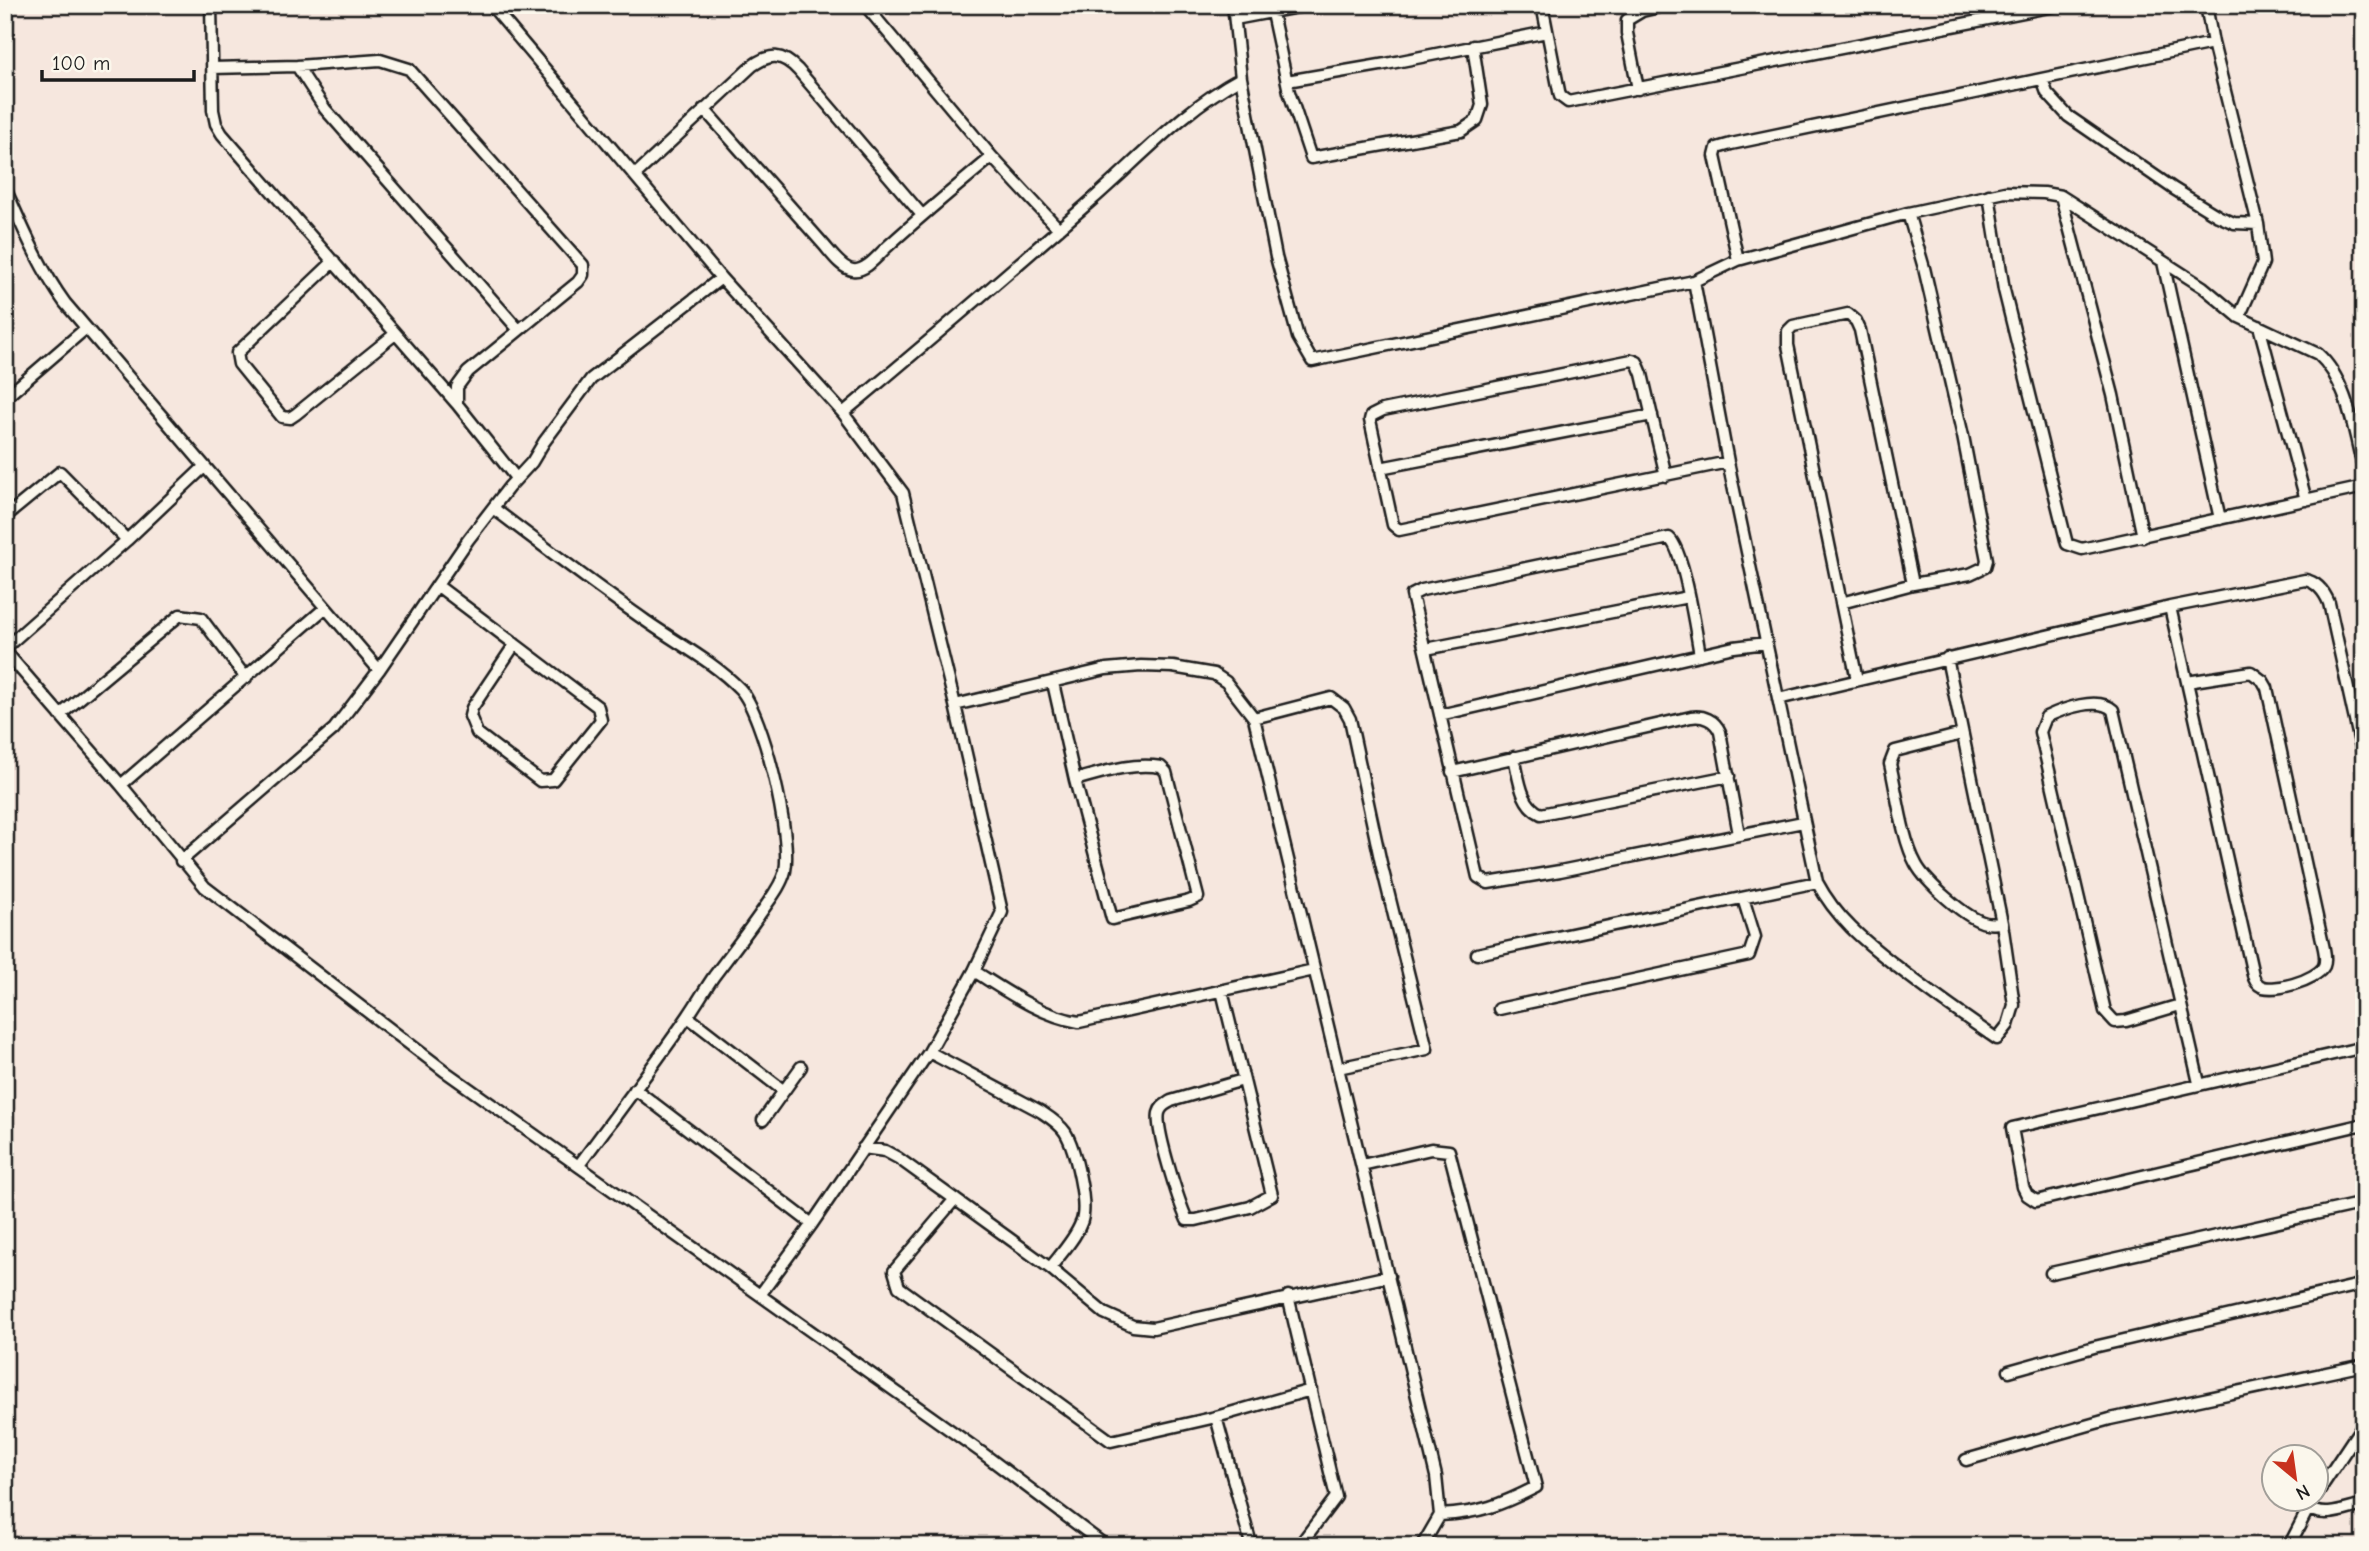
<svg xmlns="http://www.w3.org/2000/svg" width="2369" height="1551" viewBox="0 0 2369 1551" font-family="'Comic Neue',sans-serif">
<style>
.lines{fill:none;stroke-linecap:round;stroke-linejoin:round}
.minor-casing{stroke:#1c1c1c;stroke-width:15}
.minor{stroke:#fbf7ec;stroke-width:10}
</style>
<rect width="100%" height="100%" fill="#f6e7de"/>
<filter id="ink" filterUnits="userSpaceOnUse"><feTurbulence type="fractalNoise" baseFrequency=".0143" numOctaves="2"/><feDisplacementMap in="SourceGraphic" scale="14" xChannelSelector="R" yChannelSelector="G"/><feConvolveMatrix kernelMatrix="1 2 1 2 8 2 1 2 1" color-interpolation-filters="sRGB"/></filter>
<g filter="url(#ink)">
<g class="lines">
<g class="minor-casing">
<path id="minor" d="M211,5l2,105 3,14 6,10 235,270 59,74
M491,5l230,273 122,135 60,80 52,212 47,207 -28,59 -45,81 -117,172 -52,71
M865,5l127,152 67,72
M1233,5l8,73 35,179 22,80 14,24 382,-80 44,-21 170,-47 97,-21 39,1 17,3 33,21 109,70 36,30 79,37c30,27 36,79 46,117
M1542,5l18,91 8,6 491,-97
M2206,5l7,38 45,181 5,39 -24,54
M1272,13l17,79 22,66 150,-27 16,-11 5,-15 -9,-59
M1235,19l74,-14
M297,66l28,43 193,220
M212,68l85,-2 83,-6 29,9 174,196v10l-5,7 -110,90 -11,15v17
M2042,79l5,14 21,23 106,73 44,27 16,7 24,1
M1287,81l99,-17 161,-32
M1638,89l-11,-56v-13l15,-9 25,-6
M704,109l120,136c7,8 18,24 29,25 13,2 26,-16 35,-24 34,-31 69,-60 104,-89
M635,175l117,-109c18,-13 30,-13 46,4l124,145
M5,188c18,40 34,79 60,115l314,367
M1989,195l15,95 63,254 15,5 282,-62
M2061,196l52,199 30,142
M1738,260l-23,-104 2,-8 14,-4 482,-101
M334,261l-97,92 2,11 43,53 8,1 6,-4 99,-80
M2163,262l57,257
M1694,281l34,181 89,420c19,36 46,58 78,83 33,26 67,50 102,74l11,-14 6,-20 -12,-82 -55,-265
M2259,326l47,174
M5,398l80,-69
M843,413c84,-70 168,-142 250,-214 48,-42 92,-91 148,-121
M1380,468l272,-53
M1666,476l-24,-102 -5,-12 -5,-2 -249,50 -12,6 -1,4 23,105 6,5 329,-68
M493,508c50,38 101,77 153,113 31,22 68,41 94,68 24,26 52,148 45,182 -3,12 -11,23 -18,33 -17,25 -35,48 -53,72 -9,13 -17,27 -26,40 -35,51 -73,100 -109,149
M5,517l55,-45 67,68
M438,586l160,121 3,13 -48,60 -13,1 -63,-48 -7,-17 2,-8 43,-64
M1841,603l72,-19 57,-10 15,-7 2,-7 -24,-124 -39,-168 -16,-55
M2170,607l17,75 64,-10 12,9 4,7 57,261c1,5 2,12 0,17 -7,14 -53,28 -65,19 -4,-3 -5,-6 -6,-10l-66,-293
M5,648l122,-108 77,-73
M1426,649l262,-52
M5,651l116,134 84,102 241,185 535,380 125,94
M1700,655c-4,-23 -16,-105 -31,-117l-247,52 -10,5 66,282 10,6 72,-12 243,-49
M1857,680l-69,-335v-14l5,-5 55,-12 8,7 4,9 53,254
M1053,683l22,97 37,139 77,-18 9,-4 -32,-125 -5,-5c-29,-5 -57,5 -86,13
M1778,699l392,-92 135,-27c12,2 19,11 24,23l35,158
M955,705l151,-36 35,-3 32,1 41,7 12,8 28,36 182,758 4,39 -18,31
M60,715l120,-100 21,3 45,60
M1440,715l294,-68 32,-4
M1254,718l77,-20 13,10 6,11 31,144 46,186 -89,19
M1962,734l-67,17 -5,13c7,29 12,75 26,100 9,17 50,55 70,59 5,1 11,0 16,0
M1514,757c5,20 6,48 27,57l188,-38
M1452,772l239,-55c12,-2 24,3 29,15l19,102
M121,785l204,-177
M181,861l153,-132 45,-59 89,-130 41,-53 23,-25 12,-20 47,-63 130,-101
M1477,954l340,-72
M974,971c32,20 67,45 105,51l235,-52
M1222,991l50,204 -22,12 -54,13h-9c-8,-18 -32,-91 -28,-107 2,-7 6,-8 12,-12l72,-21
M2180,1005l-54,16 -11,1 -10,-11 -65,-279 6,-15c17,-8 52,-21 67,-7l86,373
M1499,1009l250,-54 6,-18 -12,-39
M688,1017l96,74
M2364,1047l-352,81 11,59 4,8 9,6 328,-77
M929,1052l111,59c9,6 19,12 25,21 10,16 24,74 16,91 -6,16 -21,32 -31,45
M635,1089l177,135
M763,1120l38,-53
M863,1148l22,3 13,7 152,110 54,45 29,13 20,2 236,-52
M1362,1165l69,-16 18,2 87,336c-35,18 -56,26 -96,28
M955,1199l-61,72 5,16 212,154 105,-24 95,-27
M2051,1273l313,-70
M1288,1296l48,201 -37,49
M2009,1371l85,-24 270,-63
M1216,1417l35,127 2,2
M1966,1460l144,-41 254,-54
M2316,1495l48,-72
M2308,1508c17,11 37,1 56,-3
M2289,1546l22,-43"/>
</g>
<use href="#minor" class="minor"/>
</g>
</g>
<rect width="2369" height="1551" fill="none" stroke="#fbf7ec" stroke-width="28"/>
<rect x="14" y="14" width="2341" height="1523" fill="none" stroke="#1c1c1c" stroke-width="2.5" filter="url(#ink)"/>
<g transform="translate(2295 1478) rotate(151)"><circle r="33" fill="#fbf7ec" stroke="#a29f99" stroke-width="2"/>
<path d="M0-5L12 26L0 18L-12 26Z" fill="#c8321e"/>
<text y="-10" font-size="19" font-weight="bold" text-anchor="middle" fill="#1c1c1c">N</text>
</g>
<path d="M42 70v10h152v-10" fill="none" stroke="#1c1c1c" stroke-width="3.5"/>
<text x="52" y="70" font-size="21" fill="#1c1c1c" stroke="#fbf7ec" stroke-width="5" paint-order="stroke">100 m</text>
</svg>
